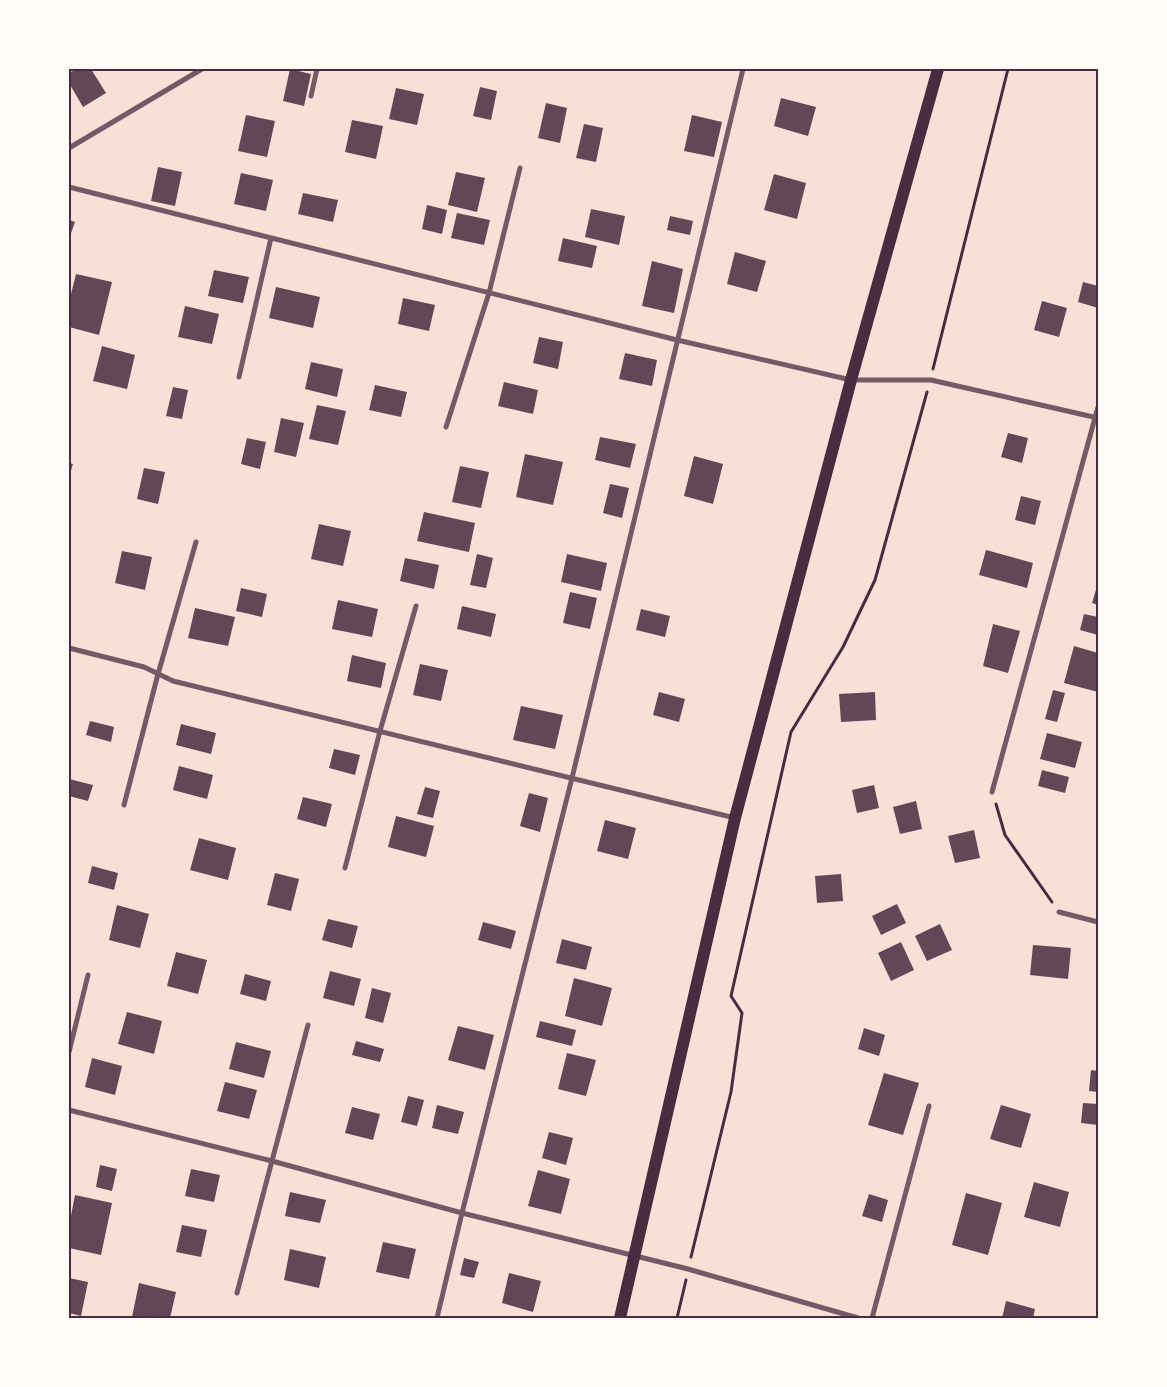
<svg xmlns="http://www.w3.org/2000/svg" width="1167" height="1387" viewBox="0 0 1167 1387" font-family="Rubik,sans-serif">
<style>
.building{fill:#644757}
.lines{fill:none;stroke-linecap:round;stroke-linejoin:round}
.path{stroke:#4a2c40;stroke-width:3}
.minor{stroke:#755966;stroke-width:5}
.primary{stroke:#4a2c40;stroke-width:12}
.neatline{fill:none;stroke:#4a2c40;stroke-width:2}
</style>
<rect width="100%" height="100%" fill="#f7e1d7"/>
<path class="building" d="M77,69h14l15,24 -23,14 -14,-24v-10z
M290,69l21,5 -7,32 -21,-5z
M480,87l17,4 -6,29 -18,-4z
M396,88l28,6 -7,31 -28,-6z
M781,98l35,9 -8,29 -34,-10z
M546,103l21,5 -7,35 -22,-5z
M246,115l29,6 -8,36 -29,-6z
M692,115l30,7 -8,35 -30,-6z
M352,120l31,6 -7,33 -31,-7z
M584,124l19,4 -7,34 -20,-4z
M158,167l24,5 -7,34 -24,-5z
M456,172l29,6 -8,34 -29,-7z
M241,173l32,7 -7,31 -32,-7z
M774,174l32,9 -9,36 -33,-9z
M303,193l35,7 -5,22 -35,-8z
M427,205l20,5 -5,24 -20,-5z
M591,209l34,7 -6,29 -34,-8z
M457,213l33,7 -6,25 -33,-7z
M670,216l23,5 -3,14 -23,-5z
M69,220l6,2 -6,17z
M563,238l34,8 -5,22 -34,-7z
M735,252l31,9 -9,31 -30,-8z
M652,261l31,8 -9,44 -32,-7z
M214,270l35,7 -6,26 -35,-7z
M76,274l36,8 -13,53 -30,-8v-25z
M1083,282l15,4v22l-20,-6z
M276,287l44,10 -7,31 -44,-10z
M403,298l32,7 -6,26 -31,-7z
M1042,301l25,7 -8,29 -25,-7z
M185,306l34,8 -7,30 -34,-7z
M539,337l24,5 -5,27 -25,-6z
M102,346l33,9 -8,34 -34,-8z
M625,353l32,7 -5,26 -33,-7z
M311,362l32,7 -6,28 -32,-8z
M504,382l34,8 -5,24 -35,-8z
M375,385l32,7 -6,25 -32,-7z
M173,387l15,3 -6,29 -16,-3z
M317,405l29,6 -8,34 -29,-6z
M281,418l23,5 -8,34 -22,-5z
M1008,433l20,5 -6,25 -21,-6z
M600,437l36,7 -6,24 -35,-8z
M247,438l19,4 -6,27 -19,-5z
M525,454l38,8 -10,43 -37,-8z
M694,456l29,8 -10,40 -29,-8z
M69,463l4,1 -4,13z
M460,466l29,6 -8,36 -29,-6z
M144,468l21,4 -7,32 -21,-5z
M610,484l19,4 -7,30 -19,-5z
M1021,496l20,5 -6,24 -20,-5z
M424,512l51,11 -6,29 -52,-11z
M319,524l32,7 -8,35 -32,-7z
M986,550l47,13 -6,25 -48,-13z
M122,551l30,6 -7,33 -30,-7z
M477,554l16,4 -7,30 -16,-3z
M567,554l40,9 -6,28 -40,-9z
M405,558l34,7 -5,24 -34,-8z
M1098,583v22l-6,-2z
M241,588l26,6 -5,23 -26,-6z
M570,592l27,6 -7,31 -27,-6z
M338,600l40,9 -6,28 -40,-8z
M462,606l34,8 -5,23 -34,-8z
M195,608l40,9 -7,29 -40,-8z
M641,609l29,7 -5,21 -29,-7z
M1084,614l14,3v18l-18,-5z
M993,624l27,7 -12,42 -25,-7z
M1074,646l24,7v39l-34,-9z
M352,655l34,8 -5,25 -34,-7z
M420,664l28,6 -7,31 -28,-6z
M1053,690l12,3 -8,29 -12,-3z
M659,692l26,7 -6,23 -26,-7z
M875,692l1,28 -35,2 -2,-28z
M521,706l42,9 -8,34 -42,-9z
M90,721l24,6 -3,15 -25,-7z
M181,724l35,9 -5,21 -35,-9z
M1047,733l35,9 -7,26 -35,-9z
M334,749l26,6 -5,20 -26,-7z
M179,766l34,9 -6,24 -34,-9z
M1042,770l27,7 -4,16 -27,-7z
M69,779l24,6 -5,16 -19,-5z
M874,785l5,23 -22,5 -5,-23z
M425,787l15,4 -7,27 -16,-4z
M529,793l19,5 -8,34 -20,-6z
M303,797l29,7 -6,23 -29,-8z
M916,801l6,28 -22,5 -7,-27z
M396,816l38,10 -8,31 -38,-10z
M605,820l31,8 -8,31 -31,-8z
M974,830l6,28 -25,5 -7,-27z
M199,838l37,10 -8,32 -38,-10z
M92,866l26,7 -4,17 -26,-7z
M275,873l24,6 -8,32 -24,-6z
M841,874l2,27 -26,2 -2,-27z
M897,904l9,19 -25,12 -9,-19z
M117,905l32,9 -9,34 -31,-8z
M328,919l30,7 -6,22 -30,-8z
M483,922l33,9 -5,18 -33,-9z
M940,924l12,26 -25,11 -12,-25z
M562,939l30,8 -6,23 -30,-7z
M901,942l13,28 -23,11 -13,-28z
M1033,945l38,3 -3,31 -38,-4z
M176,952l31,8 -9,34 -31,-8z
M330,971l31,8 -7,27 -31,-8z
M245,974l26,7 -5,20 -26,-7z
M574,978l38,10 -10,38 -37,-10z
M372,988l19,5 -8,30 -18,-5z
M127,1012l35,9 -8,33 -36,-10z
M540,1021l36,9 -4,16 -36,-9z
M458,1026l36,9 -9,35 -37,-10z
M864,1028l21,7 -6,21 -21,-7z
M356,1041l28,8 -4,13 -28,-7z
M236,1042l35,9 -7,27 -35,-9z
M567,1053l29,7 -10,36 -28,-7z
M92,1058l30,8 -7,29 -30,-8z
M1091,1070l7,1v21l-9,-1z
M884,1073l35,10 -16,52 -35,-10z
M225,1082l32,8 -8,29 -32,-8z
M408,1096l16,4 -7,26 -16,-4z
M1083,1103l15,1v21l-17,-2z
M437,1105l27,7 -6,22 -26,-6z
M1001,1105l30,9 -10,34 -31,-9z
M352,1107l28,7 -7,26 -28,-7z
M549,1132l24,6 -7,27 -24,-7z
M100,1165l17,4 -5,22 -16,-4z
M191,1169l29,6 -6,27 -29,-6z
M538,1170l32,9 -9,35 -33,-8z
M1034,1182l35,10 -9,35 -36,-10z
M290,1192l36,8 -6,23 -35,-7z
M966,1193l36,10 -14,52 -36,-10z
M869,1194l19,6 -6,22 -20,-6z
M75,1195l37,8 -11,52 -32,-7v-22z
M182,1225l25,5 -6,27 -25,-5z
M383,1242l33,7 -7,30 -33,-7z
M290,1249l36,8 -7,31 -35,-8z
M464,1258l15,4 -5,16 -14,-3z
M509,1273l32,8 -8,31 -31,-9z
M69,1278l19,4 -7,34 -12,-3z
M139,1283l37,9 -6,26 -38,-1z
M1006,1301l29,8 -2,9h-31z"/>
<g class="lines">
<path class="path" d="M933,369l75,-300
M996,804l9,31 47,67
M691,1257l40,-165 11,-79 -11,-17 60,-264 52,-85 32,-67 52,-188
M677,1318l9,-38"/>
<path class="minor" d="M311,96l6,-27
M69,148l133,-79
M69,187l608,153 174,40h80l167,38
M239,377l32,-139
M446,427l43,-134 31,-125
M69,648l75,19 29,14 562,137
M992,792l106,-385
M124,805l34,-131 38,-132
M345,868l35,-137 36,-125
M1059,912l39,10
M69,1052l19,-77
M69,1110l203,51 190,52 226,56 170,49
M237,1293l71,-268
M437,1318l25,-105 110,-435 171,-709
M872,1318l57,-212"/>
<path class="primary" d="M620,1318l115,-500 116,-438 87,-311"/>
</g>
<rect width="1167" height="1387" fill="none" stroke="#fffaf5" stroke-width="140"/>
<rect x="70" y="70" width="1027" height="1247" class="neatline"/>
</svg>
